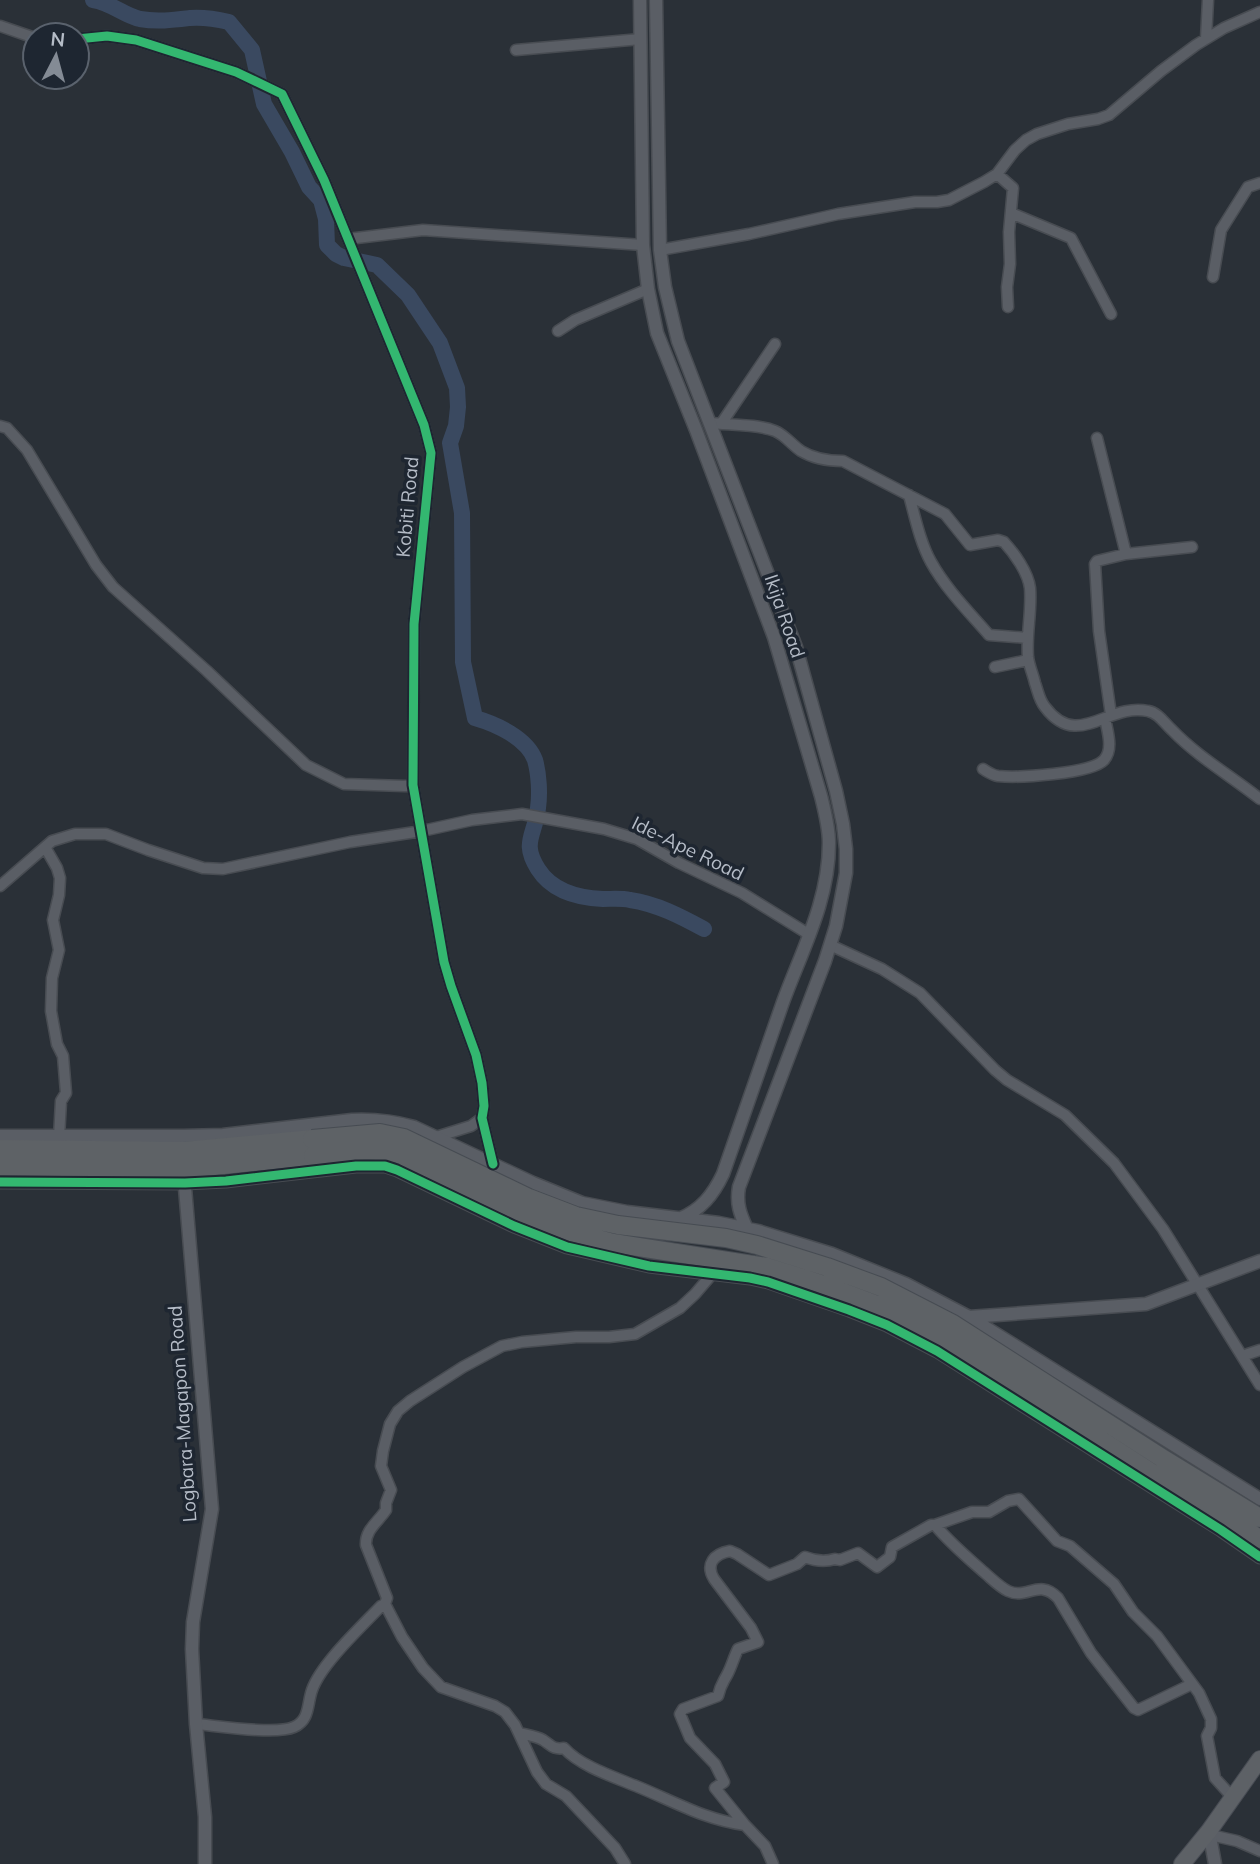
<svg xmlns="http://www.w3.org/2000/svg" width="1260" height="1864" viewBox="0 0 1260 1864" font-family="Mulish,sans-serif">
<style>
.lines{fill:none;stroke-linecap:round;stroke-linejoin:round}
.river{stroke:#3a4960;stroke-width:16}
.minor-casing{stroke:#484c52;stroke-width:13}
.tertiary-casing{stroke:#484c52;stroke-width:15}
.primary-casing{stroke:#484c54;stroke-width:18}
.trunk-casing{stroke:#474c53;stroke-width:20}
.minor{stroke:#5a5e65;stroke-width:10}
.tertiary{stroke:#5a5e65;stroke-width:12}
.primary{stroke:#5d6166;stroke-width:16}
.trunk{stroke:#5e6266;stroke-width:18}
.trunk-bridge-casing{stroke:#474c53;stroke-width:20;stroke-linecap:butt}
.trunk-bridge{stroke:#5e6266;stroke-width:18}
.cycleway-casing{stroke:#1e2631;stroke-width:13}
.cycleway{stroke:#33b770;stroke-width:9}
.labels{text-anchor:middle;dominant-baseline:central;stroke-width:7;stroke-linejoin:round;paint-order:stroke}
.street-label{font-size:19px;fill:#b5bcc7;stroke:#1e2631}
</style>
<rect width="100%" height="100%" fill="#2a3037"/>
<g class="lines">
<path class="river" d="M93,0c19,3 30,15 47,19 17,3 33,1 50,-1 13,-1 26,1 39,4l23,28 12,54 28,48 17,35 12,13 5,19 1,26 9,9 8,4 33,7 31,30 32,48 17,45 1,19 -2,19 -6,17 12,70 1,149 12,56c21,6 52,20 60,42 4,14 5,34 3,48 -3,28 -17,34 0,61 14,22 40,29 65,30 9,0 18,-1 27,1 27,4 50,16 74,29"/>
<g class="minor-casing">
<path id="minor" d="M0,26l35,12
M77,39l30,-3 29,4 100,32 46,22 42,86 100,245 7,28 -17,171 -1,161 31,177 7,24 25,69 6,28 2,23 -2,12 11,46
M1206,39l2,-39
M516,50l125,-11
M997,174l16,14 -4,44 1,32 -3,23 1,20
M1011,213l60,25 40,76
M348,239l75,-9 220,15
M660,250l89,-16 89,-20 77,-12h22l12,-2 35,-18 13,-8 18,-24 11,-10 11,-6 31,-10 30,-5 11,-4 52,-44 35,-26 28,-17 36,-16
M1213,277l8,-47 27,-43 12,-4
M558,331l17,-11 73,-31
M710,423c19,2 48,1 65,8 10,4 17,14 26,20 13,8 28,10 42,10l102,53 25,31 28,-5 6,2c10,11 24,30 26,46 2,23 -4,46 -2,69 1,9 5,17 7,26 3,8 4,17 10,24 33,44 63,-5 103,4 11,2 16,12 24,19 26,27 59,46 88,69
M721,424l54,-80
M0,426l7,2 20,22 69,115 17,22 94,84 99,94 38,19 60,2 9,-1
M1097,438l29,116
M909,495c6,22 11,47 22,67 15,27 38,50 58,73l39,3
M995,667l33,-7
M1111,715l-12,-84 -4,-67 2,-3 29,-7 66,-7
M983,769c5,3 9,6 15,7 19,2 93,-2 106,-16 10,-11 3,-30 1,-42
M45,847l12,21 3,10 -1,17 -6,25 6,30 -7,28 -1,33 6,33 6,12 3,37 -5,8 -2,36
M0,886l52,-45 23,-7h31l42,16 55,18 20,1 127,-27 72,-11 50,-11 50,-6 82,15 33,10 42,24 63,30 68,42
M830,945l52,24 38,24 75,77 12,10 58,35 49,48 49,66 97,156
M436,1137l35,-11 11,-8
M1242,1356l18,-6
M935,1525c15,18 33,33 51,49 7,6 14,13 22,17 19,9 31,-13 50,7l33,55 43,55 4,2 54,-26
M196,1724c22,2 80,11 98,3 16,-7 13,-23 18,-37 9,-26 49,-63 69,-84l4,-2
M519,1733c8,2 17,3 24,7 8,5 10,10 21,8 16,18 50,29 72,38 37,15 69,34 109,39
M1215,1836l22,5 23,10
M625,1864l-10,-16 -49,-52 -20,-12 -9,-12 -22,-47 -10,-13 -10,-6 -54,-19 -18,-19 -21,-31 -17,-33 2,-6 -21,-53c-1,-15 12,-23 20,-35v-7l5,-13 -10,-24 2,-15 7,-27 8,-13 12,-10 53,-34 39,-21 20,-4 54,-5h33l26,-3 45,-26 15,-14 18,-21
M773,1864l-8,-18 -20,-21 -30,-37 9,-6 -9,-18 -25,-26 -10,-24 3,-5 35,-13c3,-13 5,-13 10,-23 4,-8 6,-16 10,-24l20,-7 -7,-14 -37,-49c-9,-15 0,-25 16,-28l7,3 32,21 28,-11 8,-7c10,4 20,5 30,2l5,1 18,-7 19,14 13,-10 2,-10 39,-22h4l37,-13h17l19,-11 11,-2 38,42 13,5 44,38 19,28 24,24 42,57 12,26v9l-4,8 8,42 18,20"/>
</g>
<g class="tertiary-casing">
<path id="tertiary" d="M640,0l3,245 5,44 9,44 39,97 78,207 47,159c4,16 8,31 8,47 0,58 -27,107 -46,159 -20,58 -40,115 -60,172 -10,21 -22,36 -44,45
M656,0l4,250 5,37 13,54 118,306 40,144 7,33 3,25v24l-10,53 -11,35 -86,226c-3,16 1,27 8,42
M0,1136h183l40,-1 129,-15c22,-1 41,1 62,7l119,56 49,20 45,9 92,11 39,8 74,23 74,30 63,33 291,182
M184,1176l28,333 -19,113 -1,27 4,75 9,93v47
M0,1182l185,1 41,-2 130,-15h29l12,4 117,56 53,21 82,19 101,12 18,4 81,28 38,15 50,26 284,179 39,27
M969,1317l177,-13 114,-43
M1209,1831l6,33"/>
</g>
<g class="primary-casing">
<path id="primary" d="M1182,1864l27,-33 51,-72"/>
</g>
<g class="trunk-casing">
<path id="trunk" d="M0,1149l184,2 128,-12
M0,1166l184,3 129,-13"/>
</g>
<use href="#minor" class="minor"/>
<use href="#tertiary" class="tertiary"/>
<use href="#primary" class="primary"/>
<use href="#trunk" class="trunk"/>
<g class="trunk-bridge-casing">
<path id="trunk-bridge" d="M312,1139l68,-6 24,5 125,60 47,18 42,9 108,13 31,7 70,22 54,20 72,37 209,134 98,60
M313,1156c29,-3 57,-9 85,-2l124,59 49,19 42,11 154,24 54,17 69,26 54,29 208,134 108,66"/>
</g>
<use href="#trunk-bridge" class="trunk-bridge"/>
<g class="cycleway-casing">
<path id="cycleway" d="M77,39l30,-3 29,4 100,32 46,22 42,86 100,245 7,28 -17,171 -1,161 31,177 7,24 25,69 6,28 2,23 -2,12 11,46
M0,1182l185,1 41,-2 130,-15h29l12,4 117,56 53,21 82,19 101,12 18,4 81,28 38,15 50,26 284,179 39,27"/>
</g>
<use href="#cycleway" class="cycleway"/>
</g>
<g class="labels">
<g class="street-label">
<text transform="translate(407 507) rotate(-85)">Kobiti Road</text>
<text transform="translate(785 616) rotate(71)">Ikija Road</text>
<text transform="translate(688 848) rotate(26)">Ide-Ape Road</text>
<text transform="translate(182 1414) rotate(-94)">Logbara-Magapon Road</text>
</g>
</g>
<g transform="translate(56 56) rotate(6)"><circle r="33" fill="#1e2631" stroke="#5a626d" stroke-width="2"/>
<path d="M0-5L12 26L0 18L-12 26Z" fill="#848b95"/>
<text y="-10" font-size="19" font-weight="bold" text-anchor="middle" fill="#b5bcc7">N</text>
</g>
</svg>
